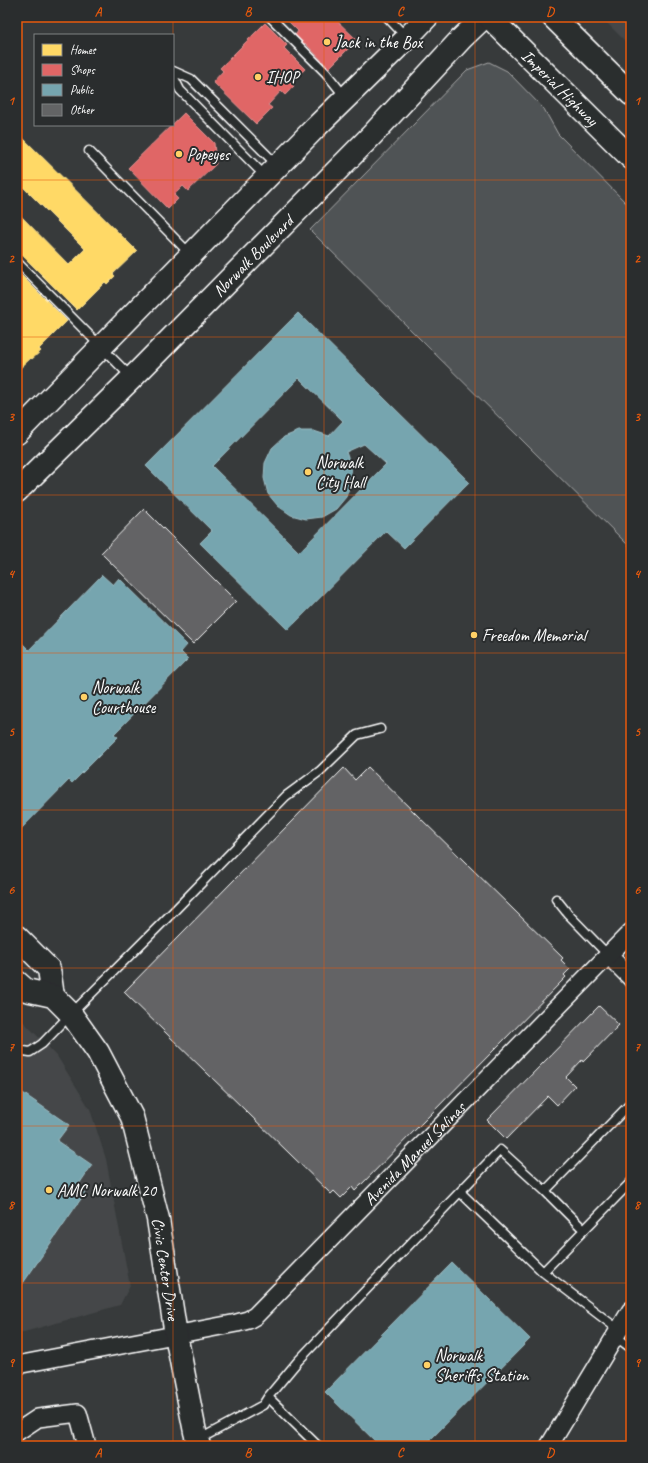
<svg xmlns="http://www.w3.org/2000/svg" width="648" height="1463" viewBox="0 0 648 1463" font-family="Caveat,sans-serif">
<style>
.built{fill:#444748}
.green{fill:#505354;stroke:#a8a9aa}
.homes{fill:#ffd966;stroke:#ffe494}
.shops{fill:#e06666;stroke:#e99494}
.public{fill:#76a5af;stroke:#9fc0c7;fill-rule:evenodd}
.building{fill:#636465;stroke:#fff}
.lines{fill:none;stroke-linecap:round;stroke-linejoin:round}
.lane-casing{stroke:#fff;stroke-width:11}
.street-casing{stroke:#fff;stroke-width:20}
.secondary-casing{stroke:#fff;stroke-width:25}
.primary-casing{stroke:#fff;stroke-width:25}
.lane{stroke:#2a2d2e;stroke-width:8}
.street{stroke:#2a2d2e;stroke-width:17}
.secondary{stroke:#2a2d2e;stroke-width:22}
.primary{stroke:#2a2d2e;stroke-width:22}
.grid{fill:none;stroke:#e8590c;stroke-width:1;stroke-opacity:0.55}
.poi-dot{fill:#ffd166;stroke:#2a2d2e;stroke-width:1.5}
.labels{text-anchor:middle;dominant-baseline:central;stroke-width:4;stroke-linejoin:round;paint-order:stroke}
.poi-label{font-size:17px;fill:#fff;stroke:#2a2d2e;text-anchor:start}
.street-label{font-size:17px;fill:#fff;stroke:#2a2d2e}
.neatline{fill:none;stroke:#e8590c;stroke-width:1.5}
.grid-label{font-size:13px;text-anchor:middle;font-weight:bold;fill:#e8590c}
</style>
<rect width="100%" height="100%" fill="#373a3b"/>
<filter id="ink" filterUnits="userSpaceOnUse"><feTurbulence type="fractalNoise" baseFrequency=".025" numOctaves="2"/><feDisplacementMap in="SourceGraphic" scale="8" xChannelSelector="R" yChannelSelector="G"/><feConvolveMatrix kernelMatrix="1 2 1 2 8 2 1 2 1" color-interpolation-filters="sRGB"/></filter>
<g filter="url(#ink)">
<path class="built" d="M601,17h30v30z
M17,1015l40,41 33,53 16,50 24,127 -10,19 -103,29z"/>
<path class="green" d="M489,62l18,9 37,38 14,25 73,74v340l-321,-318 157,-160z"/>
<path class="homes" d="M17,132l120,119 -24,23 2,2 -8,8 -2,-2 -28,28 -60,-60v-38l52,53 16,-16 -68,-68z
M17,271l50,50 -28,28 2,2 -9,8 -1,-1 -14,13v-53l4,-4 -4,-3z"/>
<path class="shops" d="M284,17h49l24,23 -28,28 -24,-25 -3,2 -8,-8 4,-6z
M265,23l22,22 -3,3 21,21 -14,14 3,3 -9,9 -4,-4 -13,14 4,3 -16,16 -43,-42 10,-11 -3,-3z
M184,113l30,30 2,21 -28,27 -5,-5 -9,9 4,4 -10,10 -40,-41z"/>
<path class="public" d="M298,313l171,169 -65,66 -18,-17 -98,99 -88,-87 12,-12 -66,-65zM299,378l44,43 -14,15 -15,-5h-15l-15,6 -12,11 -7,15 -1,15 4,16 10,12 13,9 15,4 16,-2 14,-8 10,-12 5,-15v-16l-5,-14 18,-8 22,20 -87,88 -87,-86z
M102,575l11,10 6,-7 68,67 -6,7 7,7 -74,75 4,3 -46,46 -3,-3 -52,53v-195l12,12z
M17,1089l52,36 -12,16 35,24 -15,22 8,6 -68,99z
M452,1263l78,76 -106,107h-44l-55,-54z"/>
<path class="building" d="M144,509l92,92 -43,43 -92,-91z
M368,767l195,191 -2,2 9,9 -6,6 2,2 -211,214 -3,-4 -11,11 -7,-7 -3,3 -207,-202 220,-224 11,12z
M599,1006l20,19 -36,37 -1,-2 -16,17 9,9 -18,19 -9,-9 -42,43 -19,-19z"/>
<g class="lines">
<g class="lane-casing">
<path id="lane" d="M270,17l56,56 20,25
M387,17l20,21
M626,17l5,5
M173,71l18,8 86,86
M173,76l7,14 85,86
M89,151l102,104
M17,262l115,116
M556,899l12,15 40,41
M17,1050l13,2 12,-8 29,-30 103,-103 112,-115 34,-25 37,-36 23,-6
M545,1191l86,-88
M460,1192l83,80
M619,1330l-76,-58 88,-90
M615,1336l16,12
M268,1397l50,49
M198,1440l65,-35 5,-8 30,-36 202,-211 45,41 39,39"/>
</g>
<g class="street-casing">
<g id="street">
<path d="M608,955l23,23"/>
<path id="s1" d="M17,1365l220,-42 11,-3 7,-4 376,-384"/>
<path d="M17,1432l21,-14 40,-5 9,33"/>
<path d="M549,1446l82,-136"/>
</g>
</g>
<g class="secondary-casing">
<g id="secondary">
<path d="M17,433l298,-305 92,-90 20,-21"/>
<path id="s2" d="M17,491l115,-113 240,-243 90,-97 22,-21"/>
<path d="M17,937l32,32 4,27"/>
<path id="s3" d="M17,982l9,8 27,6 18,18 27,38 34,65 26,102 18,116 19,97 4,14"/>
</g>
</g>
<g class="primary-casing">
<g id="primary">
<path id="s4" d="M489,17l142,141"/>
<path d="M553,17l78,77"/>
</g>
</g>
<use href="#lane" class="lane"/>
<use href="#street" class="street"/>
<use href="#secondary" class="secondary"/>
<use href="#primary" class="primary"/>
</g>
</g>
<path class="grid" d="M173,17v18M324,17v1429M475,17v1429M173,35v90M173,125v1321M17,180h614M17,337h614M17,495h614M17,653h614M17,810h614M17,968h614M17,1126h614M17,1283h614"/>
<g class="poi-dot">
<circle cx="327" cy="42" r="4"/>
<circle cx="258" cy="77" r="4"/>
<circle cx="179" cy="154" r="4"/>
<circle cx="308" cy="472" r="4"/>
<circle cx="474" cy="635" r="4"/>
<circle cx="84" cy="697" r="4"/>
<circle cx="49" cy="1190" r="4"/>
<circle cx="427" cy="1365" r="4"/>
</g>
<g class="labels">
<g class="poi-label">
<text x="335" y="42">Jack in the Box</text>
<text x="266" y="77">IHOP</text>
<text x="187" y="154">Popeyes</text>
<text x="316" y="462">Norwalk<tspan x="316" dy="20">City Hall</tspan></text>
<text x="482" y="635">Freedom Memorial</text>
<text x="92" y="687">Norwalk<tspan x="92" dy="20">Courthouse</tspan></text>
<text x="57" y="1190">AMC Norwalk 20</text>
<text x="435" y="1355">Norwalk<tspan x="435" dy="20">Sheriffs Station</tspan></text>
</g>
<g class="street-label">
<text stroke="none"><textPath href="#s4" startOffset="100">Imperial Highway</textPath></text>
<text stroke="none"><textPath href="#s2" startOffset="333">Norwalk Boulevard</textPath></text>
<text stroke="none"><textPath href="#s1" startOffset="471">Avenida Manuel Salinas</textPath></text>
<text stroke="none"><textPath href="#s3" startOffset="341">Civic Center Drive</textPath></text>
</g>
</g>
<rect width="648" height="1463" fill="none" stroke="#2a2d2e" stroke-width="44"/>
<rect x="34" y="34" width="140" height="92" fill="#2a2d2e" stroke="#7f8182"/>
<rect x="42" y="44" width="20" height="12" fill="#ffd966" stroke="#7f8182"/>
<text x="70" y="54" font-size="12" fill="#ffffff">Homes</text>
<rect x="42" y="64" width="20" height="12" fill="#e06666" stroke="#7f8182"/>
<text x="70" y="74" font-size="12" fill="#ffffff">Shops</text>
<rect x="42" y="84" width="20" height="12" fill="#76a5af" stroke="#7f8182"/>
<text x="70" y="94" font-size="12" fill="#ffffff">Public</text>
<rect x="42" y="104" width="20" height="12" fill="#636465" stroke="#7f8182"/>
<text x="70" y="114" font-size="12" fill="#ffffff">Other</text>
<rect x="22" y="22" width="604" height="1419" class="neatline"/>
<g class="grid-label">
<text x="98" y="16">A</text>
<text x="248" y="16">B</text>
<text x="400" y="16">C</text>
<text x="550" y="16">D</text>
<text x="11" y="105">1</text>
<text x="637" y="105">1</text>
<text x="11" y="263">2</text>
<text x="637" y="263">2</text>
<text x="11" y="421">3</text>
<text x="637" y="421">3</text>
<text x="11" y="578">4</text>
<text x="637" y="578">4</text>
<text x="11" y="736">5</text>
<text x="637" y="736">5</text>
<text x="11" y="894">6</text>
<text x="637" y="894">6</text>
<text x="11" y="1051">7</text>
<text x="637" y="1051">7</text>
<text x="11" y="1209">8</text>
<text x="637" y="1209">8</text>
<text x="11" y="1367">9</text>
<text x="637" y="1367">9</text>
<text x="98" y="1457">A</text>
<text x="248" y="1457">B</text>
<text x="400" y="1457">C</text>
<text x="550" y="1457">D</text>
</g>
</svg>
